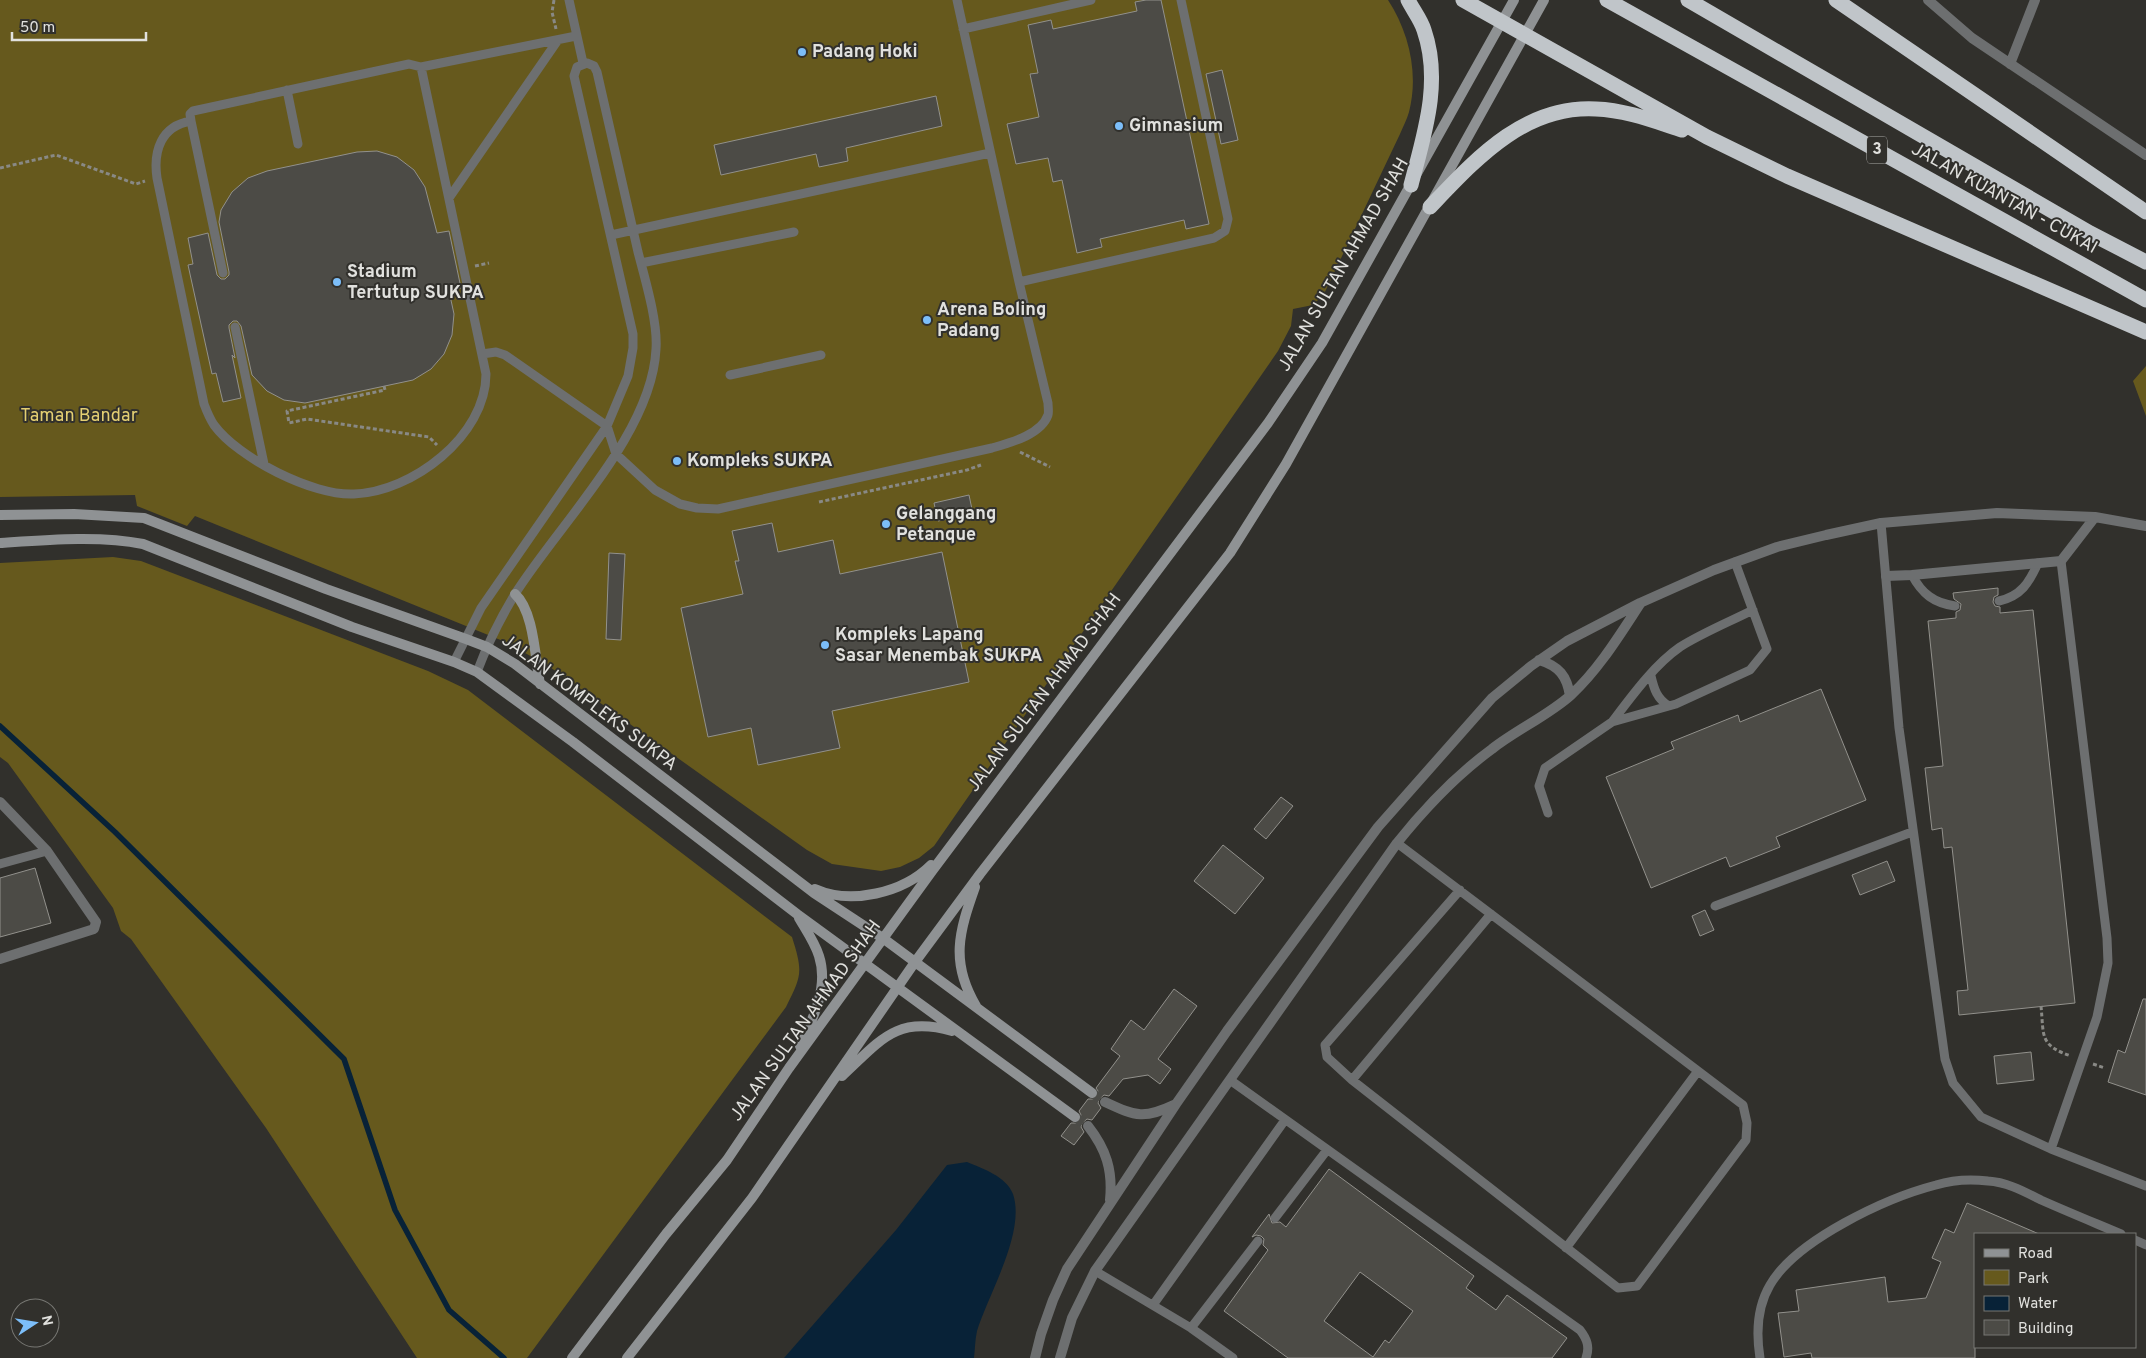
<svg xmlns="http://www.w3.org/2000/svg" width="2146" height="1358" viewBox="0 0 2146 1358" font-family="Overpass,sans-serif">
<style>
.green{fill:#66591d}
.water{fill:#082237}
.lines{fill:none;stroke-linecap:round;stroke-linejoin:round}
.stream{stroke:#082237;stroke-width:5.5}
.building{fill:#4c4b46;stroke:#92918c;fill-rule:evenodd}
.street-tunnel{stroke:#4b4b47;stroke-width:10;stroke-dasharray:10 5;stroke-linecap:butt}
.path{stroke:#898985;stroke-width:3;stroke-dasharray:4 2.5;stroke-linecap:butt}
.lane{stroke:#6d6f70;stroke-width:9}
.street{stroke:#6d6f70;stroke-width:10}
.secondary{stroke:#8f9294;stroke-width:10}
.highway{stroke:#c0c5c9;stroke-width:15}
.poi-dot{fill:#7cbef9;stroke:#31302c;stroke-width:2}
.labels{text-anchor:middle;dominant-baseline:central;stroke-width:4;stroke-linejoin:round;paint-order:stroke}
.shield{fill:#31302c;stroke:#acaca9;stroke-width:1}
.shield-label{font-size:16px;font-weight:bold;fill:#e1e1de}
.poi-label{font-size:18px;font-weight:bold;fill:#e1e1de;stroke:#31302c;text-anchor:start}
.street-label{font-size:18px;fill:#e1e1de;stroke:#31302c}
.park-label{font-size:18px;fill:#e4cf72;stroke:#31302c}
</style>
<rect width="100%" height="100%" fill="#31302c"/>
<path class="green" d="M0,0h1388c21,32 31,74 21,112 -2,7 -6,15 -9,22l-76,160 -11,11 -20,4 -2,17 -13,25 -344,495 -15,12 -19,9 -19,4 -49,-7 -25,-14 -260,-185 -44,-24 -308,-125 -8,10 -50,-20 -2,-11 -135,2z
M2146,366v50l-13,-35z
M113,557l28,4 287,110 40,19 324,247c11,35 10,38 -6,70l-259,351h-110l-151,-230 -135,-189 -10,-8 -8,-23 -105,-145 -8,-6v-194z"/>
<path class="water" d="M967,1162c15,6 40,15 46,32 13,38 -25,101 -36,137 -2,9 -2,18 -3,27h-190l112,-128 51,-65z"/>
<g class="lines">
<path class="stream" d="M0,726l115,106 229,227 51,151 54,100 55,48"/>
</g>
<path class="building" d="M1146,0h15l48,224 -23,5 -2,-9 -84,19 2,8 -25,6 -15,-73 -9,2 -5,-24 -32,6 -9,-40 32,-7 -9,-43 8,-1 -10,-48 23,-5 2,9 84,-18 -2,-9z
M1222,70l16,70 -17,4 -15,-70z
M936,96l6,30 -96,22 2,13 -29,6 -3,-13 -95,21 -7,-30z
M377,151l20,6 17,13 11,17 12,46 12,-2 12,57 -12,3 5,23 -2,21 -8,19 -13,15 -18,11 -108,23 -21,-3 -17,-9 -15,-16 -11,-49 -4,-5h-4l-4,4v3l6,30 -3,-3 9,43 -18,4 -7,-29 -4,1 -24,-109 5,-1 -5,-26 20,-5 9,42 4,4h4l4,-4v-3l-10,-50 2,-12 11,-18 16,-14 19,-7 90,-19z
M969,495l4,19 -35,7 -4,-18z
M772,523l6,29 55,-12 7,34 102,-22 27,130 -137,29 8,37 -82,17 -7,-37 -43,9 -27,-129 62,-14 -8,-33h4l-7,-30z
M609,553l16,1 -4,86 -15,-1z
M1998,588v7l-4,2 -1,5 2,4 5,1v6l33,-3 42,393 -116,12 -2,-24 11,-1 -16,-143 -8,1 -2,-20 -10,2 -7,-62 18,-2 -15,-145 28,-3v-6l4,-2 1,-6 -7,-5 -1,-6z
M1821,689l45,111 -90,37 4,10 -50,20 -4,-10 -75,31 -45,-111 68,-28 -3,-7 67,-27 2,7z
M1281,797l12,9 -27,33 -12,-10z
M1223,845l41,33 -29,36 -41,-33z
M1887,861l8,20 -35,14 -8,-20z
M35,868l16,55 -51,14v-59z
M1705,910l9,20 -14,6 -8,-20z
M1174,989l23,17 -39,53 13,10 -11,15 -12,-9 -25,4 -14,17 -5,-1 -5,4 -1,4 3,5 -9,12 -5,-1 -5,4 -1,4 3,5 -10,13 -13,-9 10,-13h6l4,-2v-6l-2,-4 9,-12h6l4,-2v-6l-2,-3 24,-32 -9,-7 20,-29 13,10z
M2143,999h3v96l-38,-13 10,-32 7,3z
M2031,1052l3,28 -37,4 -3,-28z
M1329,1169l145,107 -8,12 30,22 11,-15 60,43 -15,20h-264l-64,-47 44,-61 -5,-5 1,-6 -3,-3 -5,-1 -4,2 17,-23 3,9 8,-1 6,5zM1360,1272l53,39 -24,32 -4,-3 -12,17 -49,-36z
M1967,1203l72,31h-64v124h-163l-1,-5 -27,4 -6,-44 21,-2 -3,-21 89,-13 3,25 38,-4 15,-36 -9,-4 13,-29 9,4z"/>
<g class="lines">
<path class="street-tunnel" d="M1092,1093l13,9
M1075,1117l13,9"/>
<path class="path" d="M554,0l-2,12 4,17
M0,168l56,-13 80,29 9,-3
M475,266l14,-3
M384,386l1,4 -98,21 2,12 18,-4 122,18 8,8
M1020,452l30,15
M819,502l148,-32 14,-5
M2041,1006c3,30 -2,39 30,50
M2093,1064l12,4"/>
<path class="lane" d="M569,0l14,63
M963,29l128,-29
M421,67l65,307c0,62 -74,118 -132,120 -41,2 -116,-36 -140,-69 -4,-6 -7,-13 -10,-21l-47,-226c-4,-27 4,-52 34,-57l-1,-7 3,-3 216,-47 12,3 155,-31
M287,90l11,54
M191,121l32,152
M449,198l109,-158
M611,235l379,-82
M641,263l153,-31
M1019,282l195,-44 11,-7 3,-12 -47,-219
M235,327l29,137
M482,354l14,-2 9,3 102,71 9,28 39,36 25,14 17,4 21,1 274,-61c17,-5 49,-13 56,-33 1,-3 0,-8 0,-12l-29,-121 -62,-282
M730,375l91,-20
M1881,523l18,205 46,331 8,24 28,34 70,32 95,37
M1735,562l32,87 -17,21 -74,34 -64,18c19,-25 42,-57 68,-75 22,-14 49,-25 73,-37
M1912,575c10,19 22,28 43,31
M1999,601c22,-5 30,-18 39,-38
M454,662l27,-54 126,-182 21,-50 5,-28v-14l-59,-258 3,-9 10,-4 7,3 3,6c14,60 27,120 41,180 7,27 20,70 18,97 -4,85 -97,175 -141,245 -15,25 -28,51 -38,78
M1651,676c3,13 6,23 18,30
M1548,813l-9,-27 6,-18 67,-46
M1397,843l346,262 4,18 -1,17 -109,146 -19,2 -266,-208 -25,-23 -2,-12 135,-155
M0,864l47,-13
M1715,906l197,-74
M1230,1080l350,250c7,9 10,17 6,28
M1352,1080l139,-166
M2051,1149l46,-132 11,-54 -1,-25 -46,-377
M1275,1218l52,-68
M2135,1240l11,5
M1566,1248l132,-177
M1095,1271l96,57 42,30
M1153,1305l132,-185
M1191,1328l67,-87
M1760,1358c-4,-25 -3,-51 10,-73 26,-45 116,-87 166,-100 16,-5 36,-6 52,-4 19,1 37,11 53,19 27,12 54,23 80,34"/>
<path class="street" d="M1928,0l44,38 174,117
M2010,64l25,-64
M1886,576l26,-1 149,-14 34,-44
M1539,660c20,6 28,16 31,36
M0,802l47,49 49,71 -2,7 -94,30
M1105,1102c32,15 39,17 71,2
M1088,1126c18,23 25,44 22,74
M1035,1358l6,-24 12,-34 14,-31 109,-165 51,-73 151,-204 114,-129 39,-32 36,-25 73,-38 74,-33 63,-23 49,-12 55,-12 116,-10 98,4 51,9
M1060,1358l12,-40 23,-47 302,-428c28,-35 58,-67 95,-94 24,-19 57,-34 79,-54 28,-26 48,-59 69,-91"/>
<path class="secondary" d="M0,515l74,-1 70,4 182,71 140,50 21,8 28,17 299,229 70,46 208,154
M0,543c44,-3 100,-8 143,1l209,83 102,35 23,10 96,70 224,172 278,203
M515,594c19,17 20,64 25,90
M975,887c-16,45 -25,75 1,119
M815,889c36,16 88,4 116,-24
M799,918c7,12 16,25 20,38 10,31 -6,63 -19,90
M842,1076c38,-35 54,-61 110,-45
M572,1358l94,-124 61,-74 62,-92 143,-197 336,-448 54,-80 192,-343
M627,1358l125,-160 163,-236 65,-88 250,-321 56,-89 258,-464"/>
<path class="highway" d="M1408,0c5,10 13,20 16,30 18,52 0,105 -13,155
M1463,0l244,137 80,39 359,156
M1607,0l539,300
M1688,0l402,233 56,29
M1836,0l310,212
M1430,207c46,-48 94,-102 166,-98 29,1 58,12 86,21"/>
</g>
<g class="poi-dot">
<circle cx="802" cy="52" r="5"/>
<circle cx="1119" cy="126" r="5"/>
<circle cx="337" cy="282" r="5"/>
<circle cx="927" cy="320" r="5"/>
<circle cx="677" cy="461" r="5"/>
<circle cx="886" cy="524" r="5"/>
<circle cx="825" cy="645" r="5"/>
</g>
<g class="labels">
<rect class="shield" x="1867" y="136.5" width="20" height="27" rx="4"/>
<g class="shield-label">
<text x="1877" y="150">3</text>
</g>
<g class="poi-label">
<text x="812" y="52">Padang Hoki</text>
<text x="1129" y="126">Gimnasium</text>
<text x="347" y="272">Stadium<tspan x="347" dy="21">Tertutup SUKPA</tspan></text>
<text x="937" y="310">Arena Boling<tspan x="937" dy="21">Padang</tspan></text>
<text x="687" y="461">Kompleks SUKPA</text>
<text x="896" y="514">Gelanggang<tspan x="896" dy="21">Petanque</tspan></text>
<text x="835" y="635">Kompleks Lapang<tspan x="835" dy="21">Sasar Menembak SUKPA</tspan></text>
</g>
<g class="street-label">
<text transform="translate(2004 199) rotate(29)">JALAN KUANTAN - CUKAI</text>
<text transform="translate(1344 265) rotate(-60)">JALAN SULTAN AHMAD SHAH</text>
<text transform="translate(1045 693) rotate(-53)">JALAN SULTAN AHMAD SHAH</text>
<text transform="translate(589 703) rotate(37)">JALAN KOMPLEKS SUKPA</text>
<text transform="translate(806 1021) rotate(-54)">JALAN SULTAN AHMAD SHAH</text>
</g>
<g class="park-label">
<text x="79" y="416">Taman Bandar</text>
</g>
</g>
<rect x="1974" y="1233" width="162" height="115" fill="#31302c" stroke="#777773"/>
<rect x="1984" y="1249" width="25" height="8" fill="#8f9294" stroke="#777773"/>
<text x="2018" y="1258" font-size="15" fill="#e1e1de">Road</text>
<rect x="1984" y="1270" width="25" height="15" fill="#66591d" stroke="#777773"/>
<text x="2018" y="1283" font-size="15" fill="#e1e1de">Park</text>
<rect x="1984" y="1296" width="25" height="15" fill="#082237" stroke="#777773"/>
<text x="2018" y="1308" font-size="15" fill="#e1e1de">Water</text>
<rect x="1984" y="1320" width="25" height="15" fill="#4c4b46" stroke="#777773"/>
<text x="2018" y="1333" font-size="15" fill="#e1e1de">Building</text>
<g transform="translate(35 1323) rotate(78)"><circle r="24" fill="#31302c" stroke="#777773"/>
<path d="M0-4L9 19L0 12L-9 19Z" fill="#7cbef9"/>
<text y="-8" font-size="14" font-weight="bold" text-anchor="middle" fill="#e1e1de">N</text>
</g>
<path d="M12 32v8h134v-8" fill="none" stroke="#e1e1de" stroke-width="2.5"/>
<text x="20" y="32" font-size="15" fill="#e1e1de" stroke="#31302c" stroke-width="4" paint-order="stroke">50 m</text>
</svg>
